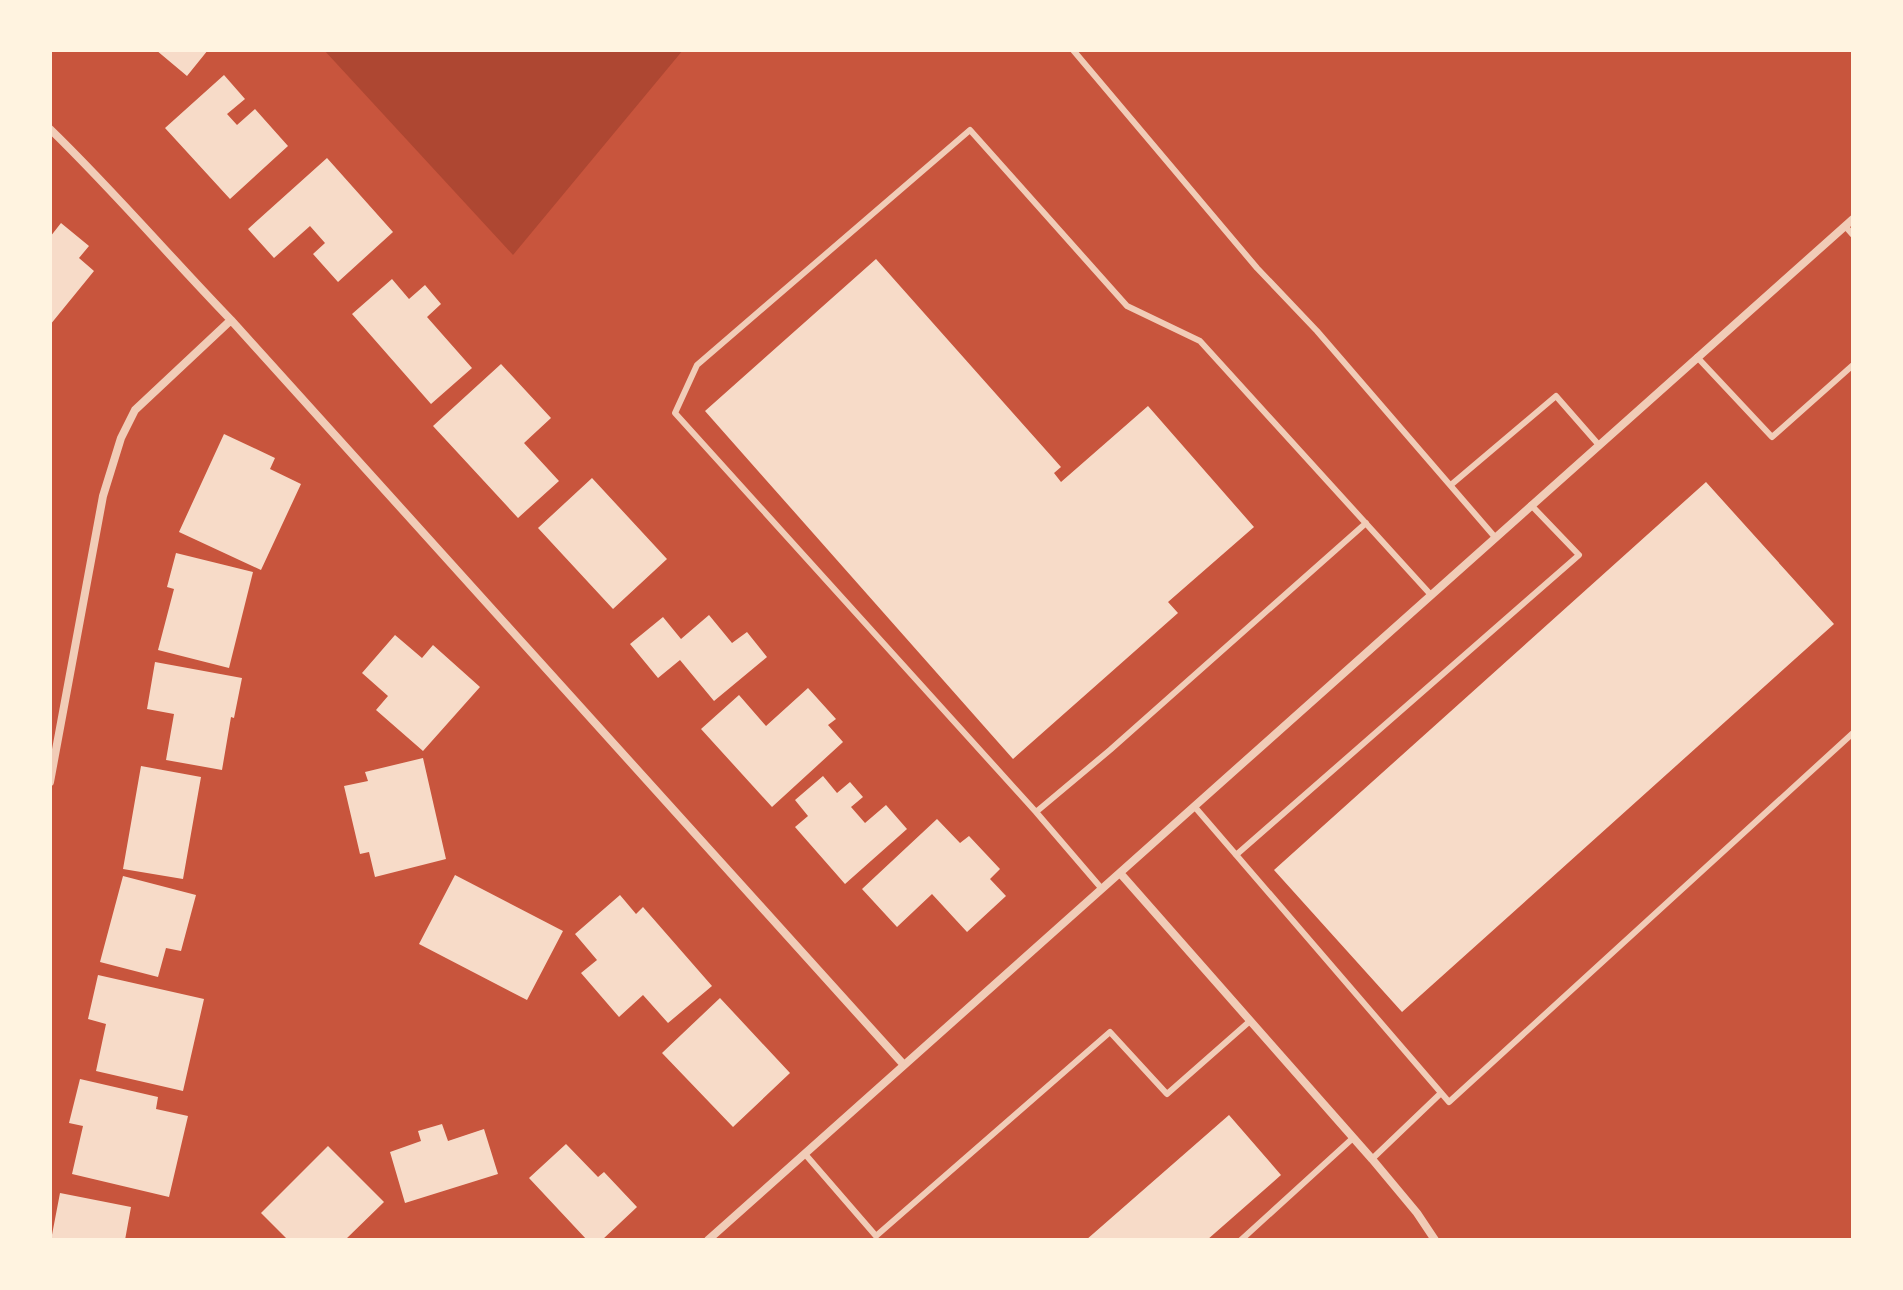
<svg xmlns="http://www.w3.org/2000/svg" width="1903" height="1290" viewBox="0 0 1903 1290" font-family="'Archivo Narrow',sans-serif">
<style>
.green{fill:#ae4732}
.building{fill:#f7dbc8}
.lines{fill:none;stroke-linecap:round;stroke-linejoin:round}
.service{stroke:#f1ccb7;stroke-width:6}
.minor{stroke:#f1ccb7;stroke-width:8}
</style>
<rect width="100%" height="100%" fill="#c8553d"/>
<path class="green" d="M324,50h359l-170,205z"/>
<path class="building" d="M156,50h52l-21,26z
M224,75l21,24 -18,15 10,11 18,-16 33,37 -58,53 -65,-71z
M327,158l66,74 -55,50 -25,-28 12,-11 -15,-17 -36,32 -26,-29z
M61,223l28,23 -10,12 15,13 -44,54v-88z
M876,259l185,208 -7,6 7,9 87,-76 106,121 -86,75 10,11 -165,146 -308,-348z
M392,279l17,20 16,-14 16,19 -14,13 45,51 -41,36 -79,-90z
M501,364l50,54 -27,25 35,38 -41,37 -85,-92z
M224,434l51,24 -5,11 31,15 -40,86 -82,-38z
M592,478l75,81 -54,50 -75,-81z
M1706,482l128,142 -432,388 -128,-142z
M176,553l77,19 -24,96 -71,-18 16,-61 -7,-2z
M709,615l23,28 15,-11 20,25 -53,44 -34,-41 -22,18 -28,-34 33,-27 18,22z
M395,635l27,23 11,-13 47,42 -57,64 -47,-41 12,-14 -26,-23z
M155,662l87,16 -8,40 -3,-1 -9,53 -56,-10 8,-46 -27,-5z
M808,688l28,31 -8,6 15,17 -71,65 -71,-78 38,-34 27,31z
M423,758l23,101 -71,18 -6,-25 -9,2 -16,-68 24,-5 -3,-9z
M141,766l60,11 -18,102 -60,-10z
M823,776l14,17 13,-11 13,15 -12,10 14,16 21,-18 21,24 -62,55 -50,-57 13,-11 -13,-16z
M937,819l23,24 9,-7 31,33 -10,10 16,17 -39,36 -35,-38 -35,33 -35,-38z
M455,875l108,56 -36,69 -108,-56z
M123,876l73,19 -15,56 -15,-3 -8,29 -58,-15z
M620,895l16,19 7,-7 69,79 -44,37 -25,-28 -24,22 -38,-44 16,-13 -22,-26z
M98,975l106,24 -21,92 -87,-20 10,-47 -18,-5z
M720,998l70,75 -57,54 -71,-74z
M80,1079l78,18 -2,12 32,7 -19,81 -97,-23 11,-48 -14,-3z
M1229,1115l52,60 -74,65h-121z
M442,1124l6,17 36,-12 14,45 -93,29 -15,-51 31,-11 -3,-10z
M566,1144l32,33 6,-5 33,35 -35,33h-15l-58,-62z
M328,1146l56,56 -39,38h-57l-27,-27z
M60,1193l71,14 -6,33h-74z"/>
<g class="lines">
<path class="service" d="M1073,50l184,218 60,63 177,205
M1845,226l8,9
M1697,357l75,80 81,-72
M1452,484l104,-88 42,48
M1194,806l255,296 404,-369
M1036,812l-361,-399 22,-48 273,-235 157,176 73,35 231,254
M1236,855l343,-300 -48,-50
M1102,889l-66,-77 74,-62 256,-227
M805,1154l71,82 234,-204 57,62 83,-73
M1372,1159l69,-66
M1241,1240l112,-102"/>
<path class="minor" d="M50,129c63,61 120,128 181,191l673,745
M50,782l53,-286 18,-58 14,-28 96,-90
M1120,873l252,286 45,54 18,27
M708,1240l1145,-1021"/>
</g>
<rect width="1903" height="1290" fill="none" stroke="#fff3e0" stroke-width="104"/>
</svg>
